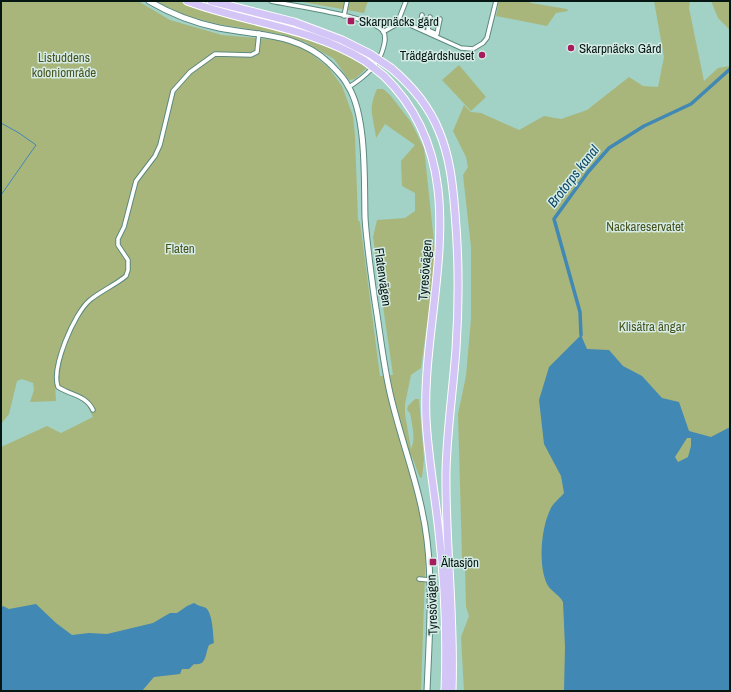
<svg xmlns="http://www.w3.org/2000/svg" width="731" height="692" viewBox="0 0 731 692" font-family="'Archivo Narrow',sans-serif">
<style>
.green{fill:#a9b67b}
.water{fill:#4188b4;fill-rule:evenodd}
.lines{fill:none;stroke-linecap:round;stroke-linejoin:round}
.stream{stroke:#4188b4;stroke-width:1}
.canal{stroke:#4188b4;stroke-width:3.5}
.street-casing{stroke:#5c897f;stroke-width:5.5}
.secondary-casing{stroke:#5c897f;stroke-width:7}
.highway-casing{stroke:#fff;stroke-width:9}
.street{stroke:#fff;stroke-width:3.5}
.secondary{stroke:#fff;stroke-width:5}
.highway{stroke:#d4c5f7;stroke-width:7}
.highway-bridge-casing{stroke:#fff;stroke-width:9;stroke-linecap:butt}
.highway-bridge{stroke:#d4c5f7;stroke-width:7}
.poi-dot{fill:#a71a5d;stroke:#d5ece6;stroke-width:1.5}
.labels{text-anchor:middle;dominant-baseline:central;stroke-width:3;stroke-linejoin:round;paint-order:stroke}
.poi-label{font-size:13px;fill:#051613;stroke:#d5ece6;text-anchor:start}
.park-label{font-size:13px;fill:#48521d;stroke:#d5ece6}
.street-label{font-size:13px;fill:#051613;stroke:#d5ece6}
.water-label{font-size:14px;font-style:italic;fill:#0e4766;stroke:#d5ece6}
</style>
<rect width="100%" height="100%" fill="#a2d1c6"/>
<path class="green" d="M1,1h137l32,19 52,15 55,5 21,6 12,7 18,14 14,19 11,30 2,20 3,84 2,2 20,154 13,-1 -20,-138 4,-17 28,-2 10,-7v-18l-13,-7 -1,-25 14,-16 -30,-21 -9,14c-2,-22 -9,-26 1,-49h6l7,6 21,27 13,26 12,112 -15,108 -10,7 -6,29v10l6,35c5,-11 1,-24 -1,-36l-3,-3 1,-4 7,-7h4l5,60 -2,18 -2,1 -9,-24 15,91 -5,146h-420v-244l46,-21 14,7 32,-16 -8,-16c-11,-6 -24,-5 -30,-18l1,18 -26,1 4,-12 -1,-7 -11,-4 -5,2 -8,33 -8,10z
M155,1h23l40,14 66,16 59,22 24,15 -12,11 -6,1 -15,-21 -29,-17 -25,-8 -62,-10 -31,-8z
M297,1h71l-4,12z
M499,1h29l3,2 36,6 1,2 -12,2 -9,13 -51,-10z
M654,1h36l-1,7 15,73 14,-13 12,-2v625h-266l-3,-54 8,-21 -3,-9 -1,-41 -3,-9 -4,-143 8,-38 5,-57v-72l-8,-72 5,-8 -2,-10 -13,-26 11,-26 7,7 10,1 38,17 25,-14 17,3 26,-9 42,-33 14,9 15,1 6,-30z
M711,1h19v29l-12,-12z
M459,65l27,32 -15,14 -29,-31z"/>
<path class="water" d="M581,335l6,14 22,1 14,16 19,10 20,22 17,4 10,29 22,6 19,-10v264h-166l1,-44 -2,-45c-4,-8 -12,-10 -16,-18 -9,-19 -6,-55 3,-74 2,-6 10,-12 14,-17l-3,-17 -17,-32 -5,-44 10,-33zM687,438h4v8l-3,11 -10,5 -3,-5z
M194,603c4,3 8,3 12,5 7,6 7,27 8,35l-5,2c-4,9 -2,21 -15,19l-5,5h-7l-2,5 -26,3 -12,14h-141v-83l2,-2 6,3 27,-5 20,19 16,12 17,-2 18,1 46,-11 17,-10h7l10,-7z"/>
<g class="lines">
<path class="stream" d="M1,123l18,10 17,12 -35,50"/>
<path class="canal" d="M581,335l-1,-23 -26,-93 34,-47 21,-24 35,-22 47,-22 39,-35"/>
<g class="street-casing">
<path id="street" d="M271,1c22,5 100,15 112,30 4,6 1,15 -1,21 -5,15 -19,26 -33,35
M422,15l-2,11 3,2
M344,16l3,-15
M430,17l-2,13 9,4 3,-15
M399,20l62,28 12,1 10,-6 4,-5 9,-37
M383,32l14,-8 9,-23
M93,410c-7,-15 -23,-15 -35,-23 -7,-19 16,-74 32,-87 11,-9 25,-15 36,-24l2,-6v-10l-10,-15v-6l6,-12 12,-46 19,-25 5,-11 13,-54 17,-19 25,-18 36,1 6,-3 2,-19
M419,579l11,1"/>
</g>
<g class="secondary-casing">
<path id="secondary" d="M149,1c22,13 46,22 70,27 41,8 78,5 110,35 7,7 15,14 19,23 19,30 16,96 17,132 2,28 6,56 10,84 5,30 8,61 15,91 11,49 31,96 37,147 6,50 2,101 0,151"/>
</g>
<g class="highway-casing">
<path id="highway" d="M187,1c59,22 123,26 178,60
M211,1l83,21 48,18 28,14
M391,68c20,17 38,38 48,63 11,26 14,55 16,82 4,46 4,91 1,136 -3,41 -9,81 -10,122 -1,74 9,147 6,220
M384,76c97,94 37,228 42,343 2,38 9,76 13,113 6,53 8,106 6,159"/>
</g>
<use href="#street" class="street"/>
<use href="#secondary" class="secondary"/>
<use href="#highway" class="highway"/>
<g class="highway-bridge-casing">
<path id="highway-bridge" d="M370,54l21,14
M365,61l19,15"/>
</g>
<use href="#highway-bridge" class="highway-bridge"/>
</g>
<g class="poi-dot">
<rect x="347" y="17" width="8" height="8" rx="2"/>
<circle cx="571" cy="48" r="4"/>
<circle cx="482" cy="55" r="4"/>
<rect x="429" y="558" width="8" height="8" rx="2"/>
</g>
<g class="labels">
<g class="poi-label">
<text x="359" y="21">Skarpnäcks gård</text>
<text x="579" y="48">Skarpnäcks Gård</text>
<text x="474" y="55" text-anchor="end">Trädgårdshuset</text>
<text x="441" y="562">Ältasjön</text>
</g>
<g class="park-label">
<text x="64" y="57">Listuddens<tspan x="64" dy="15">koloniområde</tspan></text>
<text x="645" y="226">Nackareservatet</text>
<text x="180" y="248">Flaten</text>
<text x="652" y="326">Klisätra ängar</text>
</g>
<g class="street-label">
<text transform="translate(425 270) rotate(-86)">Tyresövägen</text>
<text transform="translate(383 277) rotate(82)">Flatenvägen</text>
<text transform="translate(432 605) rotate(-92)">Tyresövägen</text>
</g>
<g class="water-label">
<text transform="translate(573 176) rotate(-52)">Brotorps kanal</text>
</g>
</g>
<rect width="731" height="692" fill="none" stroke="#051613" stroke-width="4"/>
</svg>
